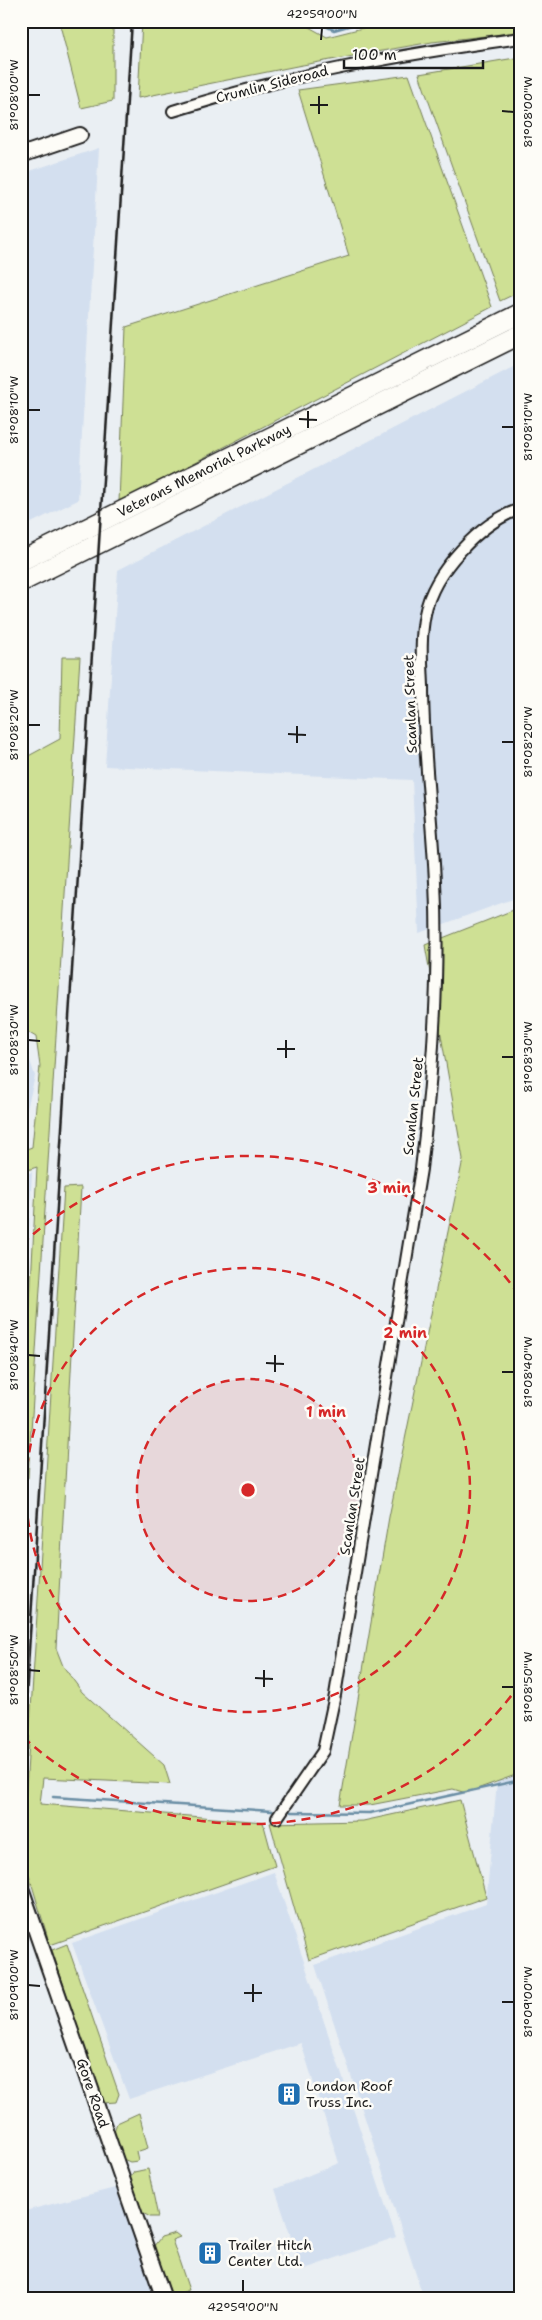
<svg xmlns="http://www.w3.org/2000/svg" width="542" height="2320" viewBox="0 0 542 2320" font-family="'Shantell Sans',sans-serif">
<style>
.built{fill:#d3dfef}
.green{fill:#cee094;stroke:#757e58}
.lines{fill:none;stroke-linecap:round;stroke-linejoin:round}
.stream{stroke:#698da4;stroke-width:2.5}
.street-casing{stroke:#1c1c1c;stroke-width:14}
.secondary-casing{stroke:#1c1c1c;stroke-width:18}
.highway-casing{stroke:#1c1c1c;stroke-width:22}
.street{stroke:#fdfcf7;stroke-width:10}
.secondary{stroke:#fdfcf7;stroke-width:14}
.highway{stroke:#fdfcf7;stroke-width:19}
.rail{stroke:#1c1c1c;stroke-width:2.5}
.ticks{fill:none;stroke:#1c1c1c;stroke-width:2}
.ring{fill:none;stroke:#d62828;stroke-width:2.5;stroke-dasharray:9 6}
.labels{text-anchor:middle;dominant-baseline:central;stroke-width:5;stroke-linejoin:round;paint-order:stroke}
.street-label{font-size:14px;fill:#1c1c1c;stroke:#fdfcf7}
.poi-label{font-size:14px;fill:#1c1c1c;stroke:#fdfcf7;text-anchor:start}
.centre{fill:#d62828;stroke:#fdfcf7;stroke-width:2.5}
.ring-label{font-size:15px;text-anchor:middle;font-weight:bold;fill:#d62828;stroke:#fdfcf7;stroke-width:5;stroke-linejoin:round;paint-order:stroke}
.neatline{fill:none;stroke:#1c1c1c;stroke-width:2}
.ticks-label{font-size:12px;text-anchor:middle;fill:#1c1c1c}
</style>
<rect width="100%" height="100%" fill="#eaeff3"/>
<filter id="ink" filterUnits="userSpaceOnUse"><feTurbulence type="fractalNoise" baseFrequency=".02" numOctaves="2"/><feDisplacementMap in="SourceGraphic" scale="10" xChannelSelector="R" yChannelSelector="G"/><feConvolveMatrix kernelMatrix="1 2 1 2 8 2 1 2 1" color-interpolation-filters="sRGB"/></filter>
<g filter="url(#ink)">
<path class="built" d="M99,148l-21,352 -57,28v-354z
M521,363v533l-102,37 -7,-153 -307,-14 13,-196z
M21,1033l14,43 -8,33 -6,5z
M32,1172l-11,208v-205z
M521,1773v523l-9,3h-88l-109,-334 171,-61 11,-123z
M274,1872l122,365 -94,33 -27,-81 64,-26 -38,-120 -172,56 -57,-156z
M119,2187l34,107 -58,-1 -74,6v-87z"/>
<path class="green" d="M59,21h54v80l-32,7z
M142,21h156l29,16 63,-16h131v11l-89,10 -135,24 -159,32z
M521,57v234l-21,10 -81,-227z
M409,75l83,232 -373,195 7,-175 223,-71 -51,-166z
M62,657h18l-52,821 -7,1 16,-312 -16,5v-21l11,-4 8,-81 -4,-29 -15,-9v-268l39,-21z
M521,907v866l-55,20 -13,-4 -83,16h-30l49,-288 74,-358 -38,-214z
M81,1187l-25,461 7,18 19,26 82,73 6,19 -127,-6 -3,26 223,18 12,44 -225,79 -28,-93 42,-664z
M460,1800l26,97 -177,63 -39,-137 93,-2z
M67,1944l52,150 -3,8 -13,1 -51,-153z
M139,2113l9,35 -12,4 2,9 -8,1 -7,-3 -10,-25 4,-11z
M148,2169l10,48h-8l-9,-5 -12,-32 5,-8z
M175,2233l5,4 -8,3 17,50 -20,7 -16,-50 8,-10z"/>
<g class="lines">
<path class="stream" d="M315,21l19,9 32,-9
M53,1797l219,14
M291,1812l79,1 151,-33"/>
<g class="street-casing">
<path id="street" d="M173,111c115,-36 229,-57 348,-73
M277,1818l46,-67 12,-56 86,-526c12,-96 19,-191 14,-287 -3,-66 -12,-131 -12,-196 -1,-24 -3,-48 2,-72 8,-42 56,-93 96,-105"/>
</g>
<g class="secondary-casing">
<path id="secondary" d="M21,155l59,-20
M21,1888l143,411"/>
</g>
<g class="highway-casing">
<g id="highway">
<path id="s1" d="M21,561l500,-248"/>
<path d="M21,582l500,-248"/>
</g>
</g>
<use href="#street" class="street"/>
<use href="#secondary" class="secondary"/>
<use href="#highway" class="highway"/>
<path class="rail" d="M21,1777l111,-1756"/>
</g>
</g>
<path class="ticks" d="M321,40l1,-12M28,95h12M310,105h18M502,111l12,1M319,114v-18M28,410h12M299,419l18,1M502,427h12M308,428v-17M28,725h12M288,734l18,1M502,742h12M297,743v-17M28,1040l12,1M277,1049h18M502,1057h12M286,1058v-18M28,1355l12,1M266,1363l18,1M275,1372v-17M502,1372h12M28,1670l12,1M255,1678l18,1M264,1687v-17M502,1687h12M28,1985l12,1M244,1993h18M253,2002v-18M502,2002h12M243,2292v-12"/>
<circle cx="248" cy="1490" r="111" fill="#d62828" fill-opacity=".12"/>
<g class="ring">
<circle cx="248" cy="1490" r="111"/>
<circle cx="248" cy="1490" r="222"/>
<path d="M520 1684A334 334 0 0 1 22 1736M22 1244A334 334 0 0 1 520 1296"/>
</g>
<defs>
<g id="building-square" transform="scale(1.25)"><rect x="-9" y="-9" width="18" height="18" rx="4" fill="#1f6fb2" stroke="#fdfcf7"/><path d="M-4-6H4V6H1V3H-1V6H-4ZM-2.5-4.3h1.7v1.8h-1.7ZM.8-4.3h1.7v1.8H.8ZM-2.5-1h1.7V.8h-1.7ZM.8-1h1.7V.8H.8Z" fill="#fff"/></g>
</defs>
<g fill-rule="evenodd">
<use href="#building-square" x="289" y="2094"/>
<use href="#building-square" x="210" y="2253"/>
</g>
<g class="labels">
<g class="street-label">
<text transform="translate(272 84) rotate(-14)">Crumlin Sideroad</text>
<text stroke="none"><textPath href="#s1" startOffset="204">Veterans Memorial Parkway</textPath></text>
<text transform="translate(410 704) rotate(-92)">Scanlan Street</text>
<text transform="translate(413 1106) rotate(-84)">Scanlan Street</text>
<text transform="translate(352 1506) rotate(-81)">Scanlan Street</text>
<text transform="translate(93 2093) rotate(71)">Gore Road</text>
</g>
<g class="poi-label">
<text x="306" y="2086">London Roof<tspan x="306" dy="16">Truss Inc.</tspan></text>
<text x="228" y="2245">Trailer Hitch<tspan x="228" dy="16">Center Ltd.</tspan></text>
</g>
</g>
<circle cx="248" cy="1490" r="8" class="centre"/>
<g class="ring-label">
<text x="389" y="1193">3 min</text>
<text x="405" y="1338">2 min</text>
<text x="326" y="1417">1 min</text>
</g>
<rect width="542" height="2320" fill="none" stroke="#fdfcf7" stroke-width="55"/>
<path d="M344 60v8h139v-8" fill="none" stroke="#1c1c1c" stroke-width="2.5"/>
<text x="352" y="60" font-size="15" fill="#1c1c1c" stroke="#fdfcf7" stroke-width="4" paint-order="stroke">100 m</text>
<rect x="28" y="28" width="486" height="2264" class="neatline"/>
<g class="ticks-label">
<text x="322" y="18">42°59'00"N</text>
<text transform="translate(14 95) rotate(-90)" y="4">81°08'00"W</text>
<text transform="translate(528 112) rotate(-90)" y="4">81°08'00"W</text>
<text transform="translate(14 410) rotate(-90)" y="4">81°08'10"W</text>
<text transform="translate(528 427) rotate(-90)" y="4">81°08'10"W</text>
<text transform="translate(14 725) rotate(-90)" y="4">81°08'20"W</text>
<text transform="translate(528 742) rotate(-90)" y="4">81°08'20"W</text>
<text transform="translate(14 1040) rotate(-90)" y="4">81°08'30"W</text>
<text transform="translate(528 1057) rotate(-90)" y="4">81°08'30"W</text>
<text transform="translate(14 1355) rotate(-90)" y="4">81°08'40"W</text>
<text transform="translate(528 1372) rotate(-90)" y="4">81°08'40"W</text>
<text transform="translate(14 1670) rotate(-90)" y="4">81°08'50"W</text>
<text transform="translate(528 1687) rotate(-90)" y="4">81°08'50"W</text>
<text transform="translate(14 1985) rotate(-90)" y="4">81°09'00"W</text>
<text transform="translate(528 2002) rotate(-90)" y="4">81°09'00"W</text>
<text x="243" y="2311">42°59'00"N</text>
</g>
</svg>
